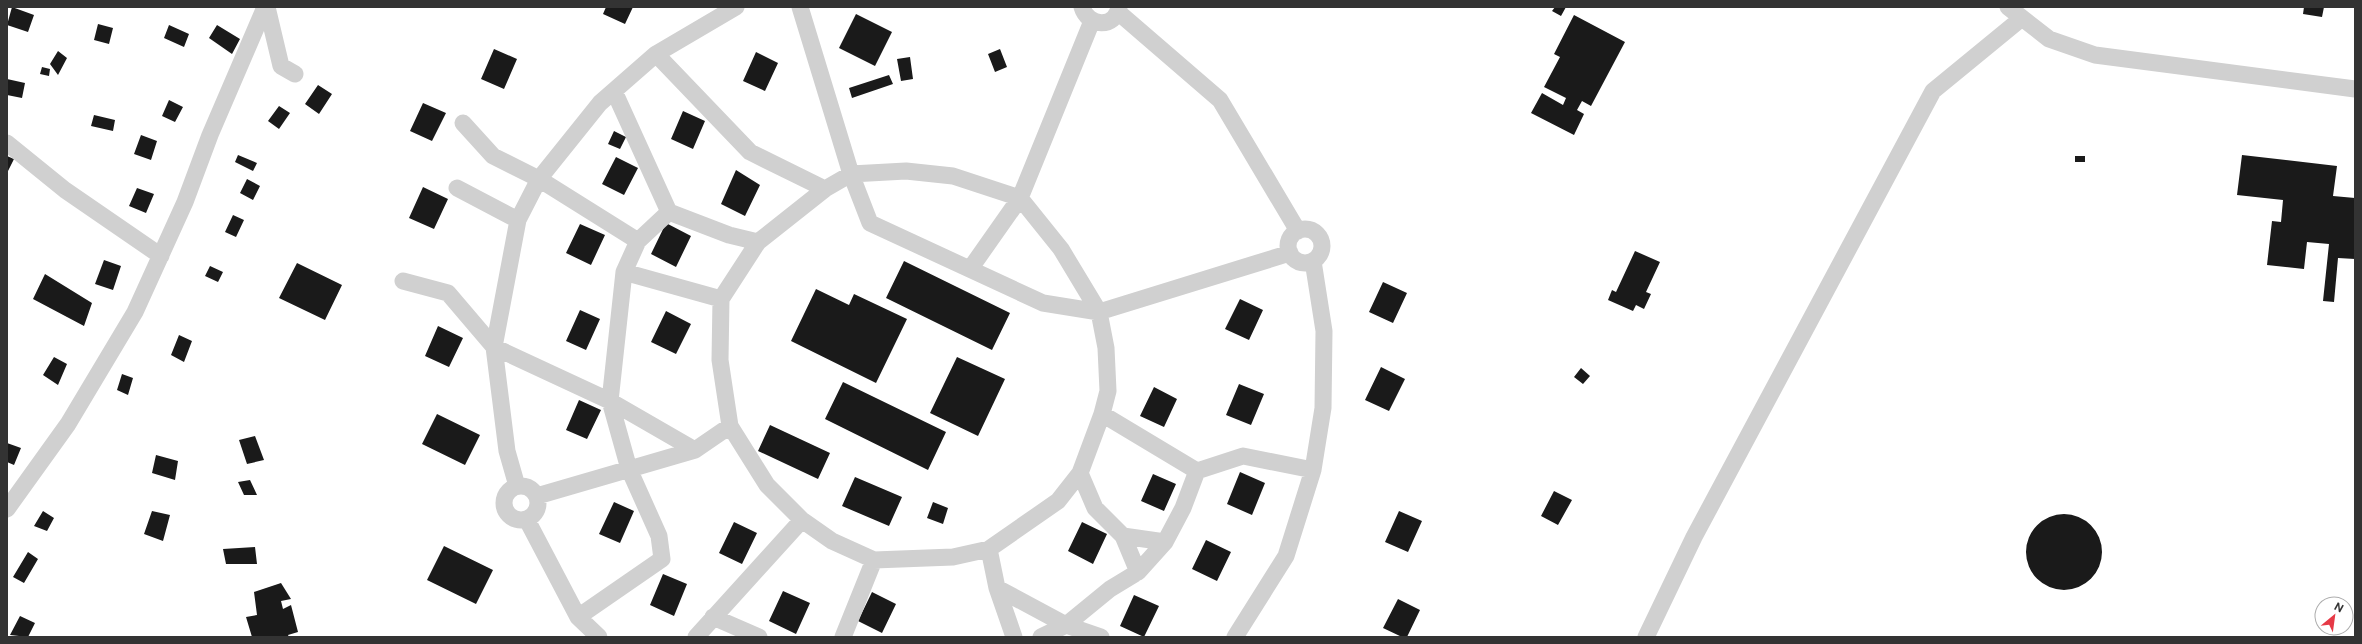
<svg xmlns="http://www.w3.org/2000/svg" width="2362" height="644" viewBox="0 0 2362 644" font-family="'Public Sans',sans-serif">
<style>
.building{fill:#1a1a1a}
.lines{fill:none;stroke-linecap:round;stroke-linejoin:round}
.minor{stroke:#d0d0d0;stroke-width:17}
</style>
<rect width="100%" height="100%" fill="#fff"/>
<path class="building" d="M12,7l22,8 -6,17 -21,-7z
M606,7h27l-8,17 -22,-10z
M1555,7h11l-5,9 -9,-5z
M2304,7h20l-2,10 -19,-3z
M856,14l36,18 -17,34 -36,-18z
M1574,15l51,27 -34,64 -9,-5 -5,9 7,4 -10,21 -43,-22 11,-20 21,12 3,-7 -22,-11 16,-30 -6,-3z
M98,24l15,4 -4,16 -15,-4z
M169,25l20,9 -5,13 -20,-9z
M217,25l23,14 -8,15 -23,-16z
M494,49l23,10 -13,30 -23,-10z
M1000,49l7,18 -12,5 -7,-18z
M58,51l9,7 -9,17 -8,-11z
M756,52l22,11 -13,28 -22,-10z
M910,57l3,22 -12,2 -4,-22z
M42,67l8,2 -1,7 -9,-2z
M889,75l4,9 -41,14 -3,-10z
M7,79l18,4 -3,15 -15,-3z
M318,85l14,9 -13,20 -14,-10z
M169,100l14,7 -8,15 -13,-6z
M423,103l23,10 -14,28 -22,-10z
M279,106l11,7 -11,16 -11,-8z
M683,111l22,10 -12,28 -22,-10z
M94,115l21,5 -2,11 -22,-5z
M614,131l12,6 -6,12 -12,-5z
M141,135l16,6 -6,19 -17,-6z
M238,155l19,8 -4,8 -18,-9z
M2242,155l95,11 -4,30 22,2v61l-17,-1 -4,44 -11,-1 6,-57 -22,-2 -3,27 -37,-4 5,-44 9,1 2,-22 -46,-5z
M7,156l7,3 -7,14z
M2075,156h10v6h-10z
M616,157l22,11 -14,27 -22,-11z
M736,170l24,15 -15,31 -24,-12z
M247,179l13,7 -7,14 -13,-7z
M423,187l25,12 -14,30 -25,-11z
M137,188l17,6 -8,19 -17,-7z
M233,215l11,5 -8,17 -11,-5z
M666,223l25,13 -15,31 -25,-13z
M580,224l25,11 -14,30 -25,-12z
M1635,251l25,11 -14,30 5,2 -7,15 -8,-4 -3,6 -25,-11 4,-10 4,2z
M104,260l17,6 -8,24 -18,-6z
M904,261l106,52 -18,37 -106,-52z
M297,263l45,22 -17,35 -46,-22z
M210,266l13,6 -5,10 -13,-6z
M45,274l47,29 -8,23 -51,-27z
M1383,282l24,11 -14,30 -24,-11z
M816,289l33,16 5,-11 53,25 -31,64 -85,-42z
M1240,299l23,11 -14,30 -24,-11z
M580,310l20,9 -14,31 -20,-9z
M666,311l25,13 -15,30 -25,-12z
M438,326l25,12 -14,29 -24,-11z
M179,335l13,6 -8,21 -13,-7z
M54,357l13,7 -9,21 -15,-10z
M957,357l48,22 -27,57 -48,-23z
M1381,367l24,12 -16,32 -24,-11z
M1581,368l9,8 -7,8 -9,-7z
M122,374l11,4 -5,17 -11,-5z
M843,382l103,50 -18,38 -103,-51z
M1239,384l25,10 -13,31 -25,-10z
M1154,387l23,12 -13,28 -24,-11z
M579,400l22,10 -14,29 -21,-9z
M437,414l43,21 -15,30 -43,-21z
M770,425l60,28 -12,26 -60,-28z
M255,436l9,24 -17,4 -8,-24z
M7,443l14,5 -7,17 -7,-3z
M156,455l22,6 -3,19 -23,-7z
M1240,472l25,11 -13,32 -25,-11z
M1153,474l23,10 -12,27 -23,-10z
M855,477l47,20 -13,29 -47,-20z
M250,480l7,15h-13l-6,-13z
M1554,491l18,9 -14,25 -17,-9z
M614,502l20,9 -14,32 -21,-9z
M933,502l15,6 -5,16 -16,-6z
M43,511l11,7 -7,13 -13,-5z
M152,511l18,4 -7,26 -19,-7z
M1399,511l23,10 -14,31 -23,-10z
M2026 552a38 38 0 1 1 76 0a38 38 0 1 1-76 0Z
M734,522l23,11 -15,31 -23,-11z
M1082,522l25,12 -14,30 -25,-13z
M1206,540l25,12 -14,29 -25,-12z
M444,546l49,24 -17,34 -49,-24z
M255,547l2,17h-31l-3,-15z
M28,552l10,7 -14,24 -11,-6z
M663,574l24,10 -13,32 -24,-11z
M281,583l10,16 -10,2 2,8 8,-4 7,27 -10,3 1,2h-37l-6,-20 11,-2 -3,-23z
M783,591l27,12 -14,31 -27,-13z
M872,592l24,12 -14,29 -24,-12z
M1134,595l25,11 -15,31 -24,-11z
M1398,599l22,11 -13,27h-5l-19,-9z
M20,616l15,7 -7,14 -18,-2z"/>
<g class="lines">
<path class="minor" d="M267,7l14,59 14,8
M800,7l51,167 19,49 173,80 56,9 191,-59
M1082,7c6,20 33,22 37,0
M2008,7l41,32 46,16 260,34
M1118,12l102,88 78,131
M656,54l94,98 75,37
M614,91l55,121 60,23 29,7
M463,123l30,33 46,23 99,62
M7,143l58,47 96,66
M906,171l47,5 67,22 41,51 38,63 7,36 2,43 -6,23 -22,59 -22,28 -69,48 -36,8 -79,3 -42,-19 -30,-21 -35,-35 -37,-59 -10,-66 1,-61 37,-57 67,-53 26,-15z
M457,188l61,32
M1288 246a17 17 0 1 1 34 0a17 17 0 1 1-34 0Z
M970,269l50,-71 72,-177
M624,272l97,27
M403,281l45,12 46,54 116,54 85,49
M1102,414l95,57 -14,37 -18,34 -27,30
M1197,471l46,-15 70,14
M504 503a17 17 0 1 1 34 0a17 17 0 1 1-34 0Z
M517,486l-10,-35 -13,-104 24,-127 21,-41 61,-76 56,-49 80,-47
M537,496l158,-46 35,-24
M7,509l61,-85 67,-112 50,-110 25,-67 55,-128
M527,520l51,97 21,20
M1123,536l42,6
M989,549l8,39 17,49
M997,588l69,37 -25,12
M578,617l84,-58 -3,-23 -30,-67 -19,-68 14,-129 14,-31 31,-29
M713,617l46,20
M1066,625l44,-36 28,-17 -15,-36 -28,-28 -15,-35
M1066,625l35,12
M696,637l106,-117
M843,637l31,-77
M1235,637l51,-81 27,-86 10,-62 1,-77 -11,-70
M1646,637l48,-100 239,-446 89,-73"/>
</g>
<rect width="2362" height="644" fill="none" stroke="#333333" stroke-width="16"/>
<g transform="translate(2334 616) rotate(29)"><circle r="19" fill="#ffffff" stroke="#adadad"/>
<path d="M0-3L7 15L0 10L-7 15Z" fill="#e63946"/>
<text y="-6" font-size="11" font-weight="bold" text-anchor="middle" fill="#333333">N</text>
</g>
</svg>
